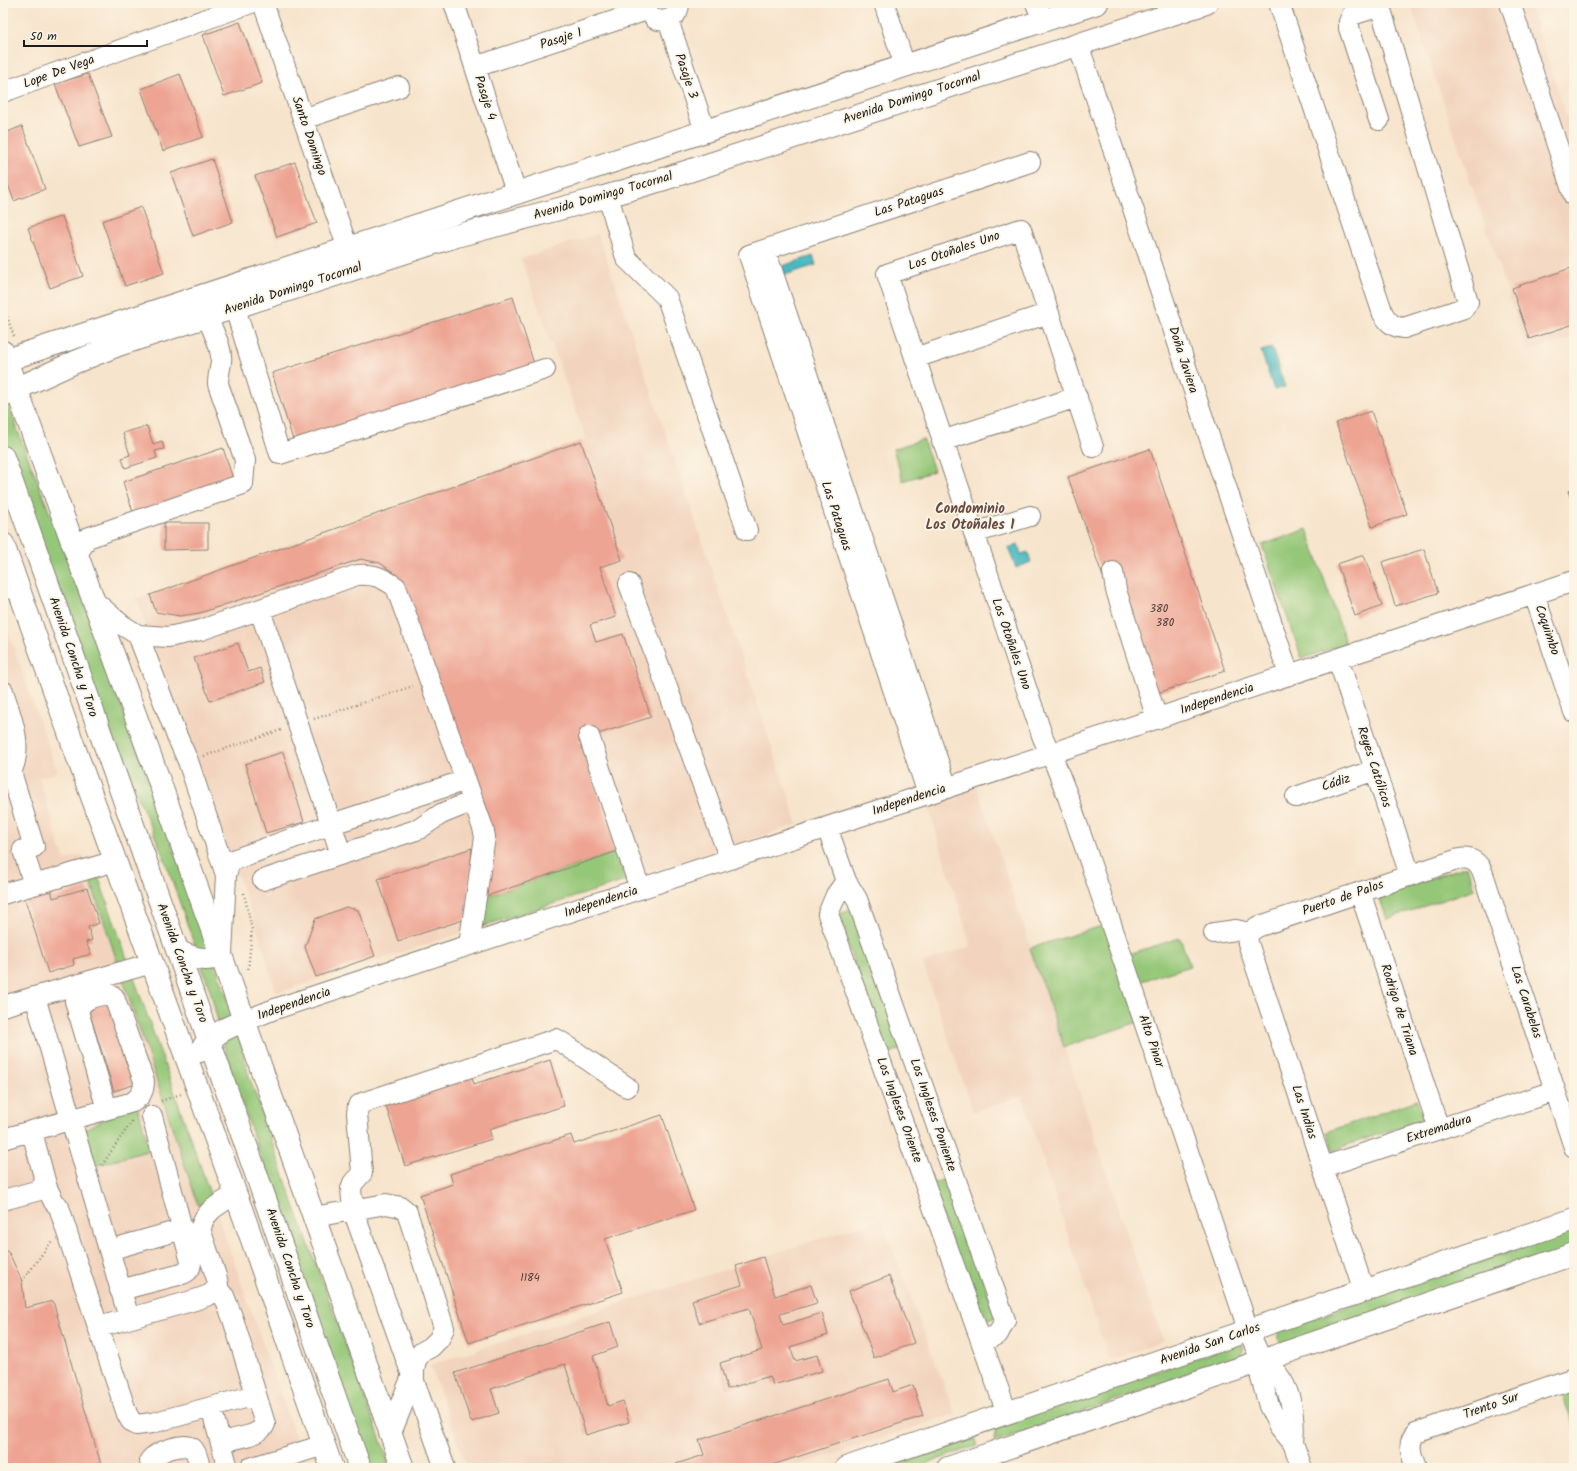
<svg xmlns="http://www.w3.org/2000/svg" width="1577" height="1471" viewBox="0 0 1577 1471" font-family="Kalam,sans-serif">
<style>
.built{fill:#f2d4be}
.green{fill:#95c778;stroke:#58724a}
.water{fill:#4ab9c1;stroke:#336a6e}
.building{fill:#eea493}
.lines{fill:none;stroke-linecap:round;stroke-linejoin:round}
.minor-casing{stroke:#8a8074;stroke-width:22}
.major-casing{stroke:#8a8074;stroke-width:24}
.path{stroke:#8a8074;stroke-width:2.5;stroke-dasharray:1 3;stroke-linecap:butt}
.minor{stroke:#fff;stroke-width:20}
.major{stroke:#fff;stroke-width:22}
.labels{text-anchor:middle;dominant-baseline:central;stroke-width:3.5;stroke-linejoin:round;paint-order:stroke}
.number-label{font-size:11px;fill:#503e3a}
.street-label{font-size:13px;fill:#1c1c1c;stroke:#fcf5e5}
.neighbourhood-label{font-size:14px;font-weight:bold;fill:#664c46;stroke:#fcf5e5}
</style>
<rect width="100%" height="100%" fill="#fcf5e5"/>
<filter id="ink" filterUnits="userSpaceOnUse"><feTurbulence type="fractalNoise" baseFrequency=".025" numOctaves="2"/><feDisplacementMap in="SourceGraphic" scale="8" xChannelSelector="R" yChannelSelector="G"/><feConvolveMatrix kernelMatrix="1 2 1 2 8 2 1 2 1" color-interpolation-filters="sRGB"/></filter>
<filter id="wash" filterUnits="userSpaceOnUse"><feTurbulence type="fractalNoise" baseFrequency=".012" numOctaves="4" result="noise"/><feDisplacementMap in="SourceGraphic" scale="16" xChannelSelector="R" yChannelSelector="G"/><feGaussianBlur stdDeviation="0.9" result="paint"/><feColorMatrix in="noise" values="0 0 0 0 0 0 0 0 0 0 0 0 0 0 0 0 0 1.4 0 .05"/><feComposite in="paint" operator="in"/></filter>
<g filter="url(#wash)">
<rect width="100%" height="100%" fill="#f7e4cc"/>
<path class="built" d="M1410,3h119l45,136v198l-46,15z
M598,234l200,590 -522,169 -18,-62 -122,-333 14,-3 436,-156 -65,-180z
M3,617l54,154 -4,3 -14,3 21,71 6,12 16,-6 116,351 14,-6 90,257 -40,12h-259z
M976,784l187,557 -54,19 -87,-264 -49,16 -50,-149 48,-17 -45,-147z
M881,1219l74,195 -166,54h-322l-37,-103z"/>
<path class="green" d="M3,387l16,47 59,152 154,424 16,63 45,129 98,266h-22l-140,-402 -19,-76 -46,-133 -77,-176 -84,-241z
M923,439l11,32 -31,10 -10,-32z
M1307,529l39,114 -44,16 -40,-114z
M618,851l10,29 -151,48 4,-30z
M1467,866l8,23 -88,30 -8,-23z
M98,876l114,323 -14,6 -109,-328z
M853,909l49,140 -16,5 -49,-139z
M1105,925l11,33 64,-20 10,28 -64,20 12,36 -74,25 -34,-99z
M1417,1100l7,19 -91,31 -6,-18z
M136,1102l14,48 -59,17 -11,-35z
M947,1178l49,139 -16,6 -49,-139z
M1574,1230v18l-292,96 -4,-5v-6l3,-2 100,-37z
M1242,1343c2,6 1,10 -2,14l-246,85 2,-17z
M1574,1386v41l-14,-39z
M975,1438l3,7 -63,23h-32z"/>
<path class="water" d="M813,256l3,9 -31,10 -3,-9z
M1272,348l13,39 -11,3 -13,-39z
M1018,544l3,10 7,-2 3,10 -15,6 -8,-20z"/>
<g id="blocks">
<path class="building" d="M240,22l22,61 -38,13 -21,-61z
M88,74l24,63 -33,10 -24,-63z
M180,74l23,63 -40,14 -22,-62z
M22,126l23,63 -31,12 -11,-31v-36z
M212,159l21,63 -40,14 -22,-63z
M295,162l22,61 -40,14 -22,-61z
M141,207l23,66 -39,13 -23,-65z
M62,216l21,60 -33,12 -22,-60z
M1574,267v57l-45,15 -17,-51z
M513,297l22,70 -241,76 -22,-70z
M1371,411l36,103 -35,13 -36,-104z
M147,426l6,18 9,-3 2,8 -9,2 2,7 -32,10 -3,-10 8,-3 -7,-22z
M581,441l41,119 -22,7 16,50 -26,8 6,17 27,-8 28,83 -72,23 39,111 -137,47 7,-62 -95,-264 -13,-9 -19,-4 -161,54 -20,3 -24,-4 -6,-17z
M223,448l11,34 -100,33 -11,-33z
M1150,449l75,222 -80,26 -77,-220z
M1574,489v19l-6,-17z
M164,523h44v26l-44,1z
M1424,549l14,44 -43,13 -13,-44z
M1364,555l18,51 -27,10 -18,-52z
M238,643l10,29 12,-4 5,14 -55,19 -16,-43z
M283,752l21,70 -38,11 -21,-69z
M472,848l-6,71 -68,22 -20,-62z
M51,888l2,10 34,-10 12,35 -11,4 4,13 -6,2 5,12 -18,5 1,6 -26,8 -24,-77z
M346,907l12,3 17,46 -59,21 -11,-30 10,-28z
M113,1000l26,83 -25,8 -26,-83z
M550,1060l14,46 -75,23 3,10 -87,27 -22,-69 86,-28 5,15z
M662,1115l32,95 -89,29 18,53 -154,51 -49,-148 33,-11 -3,-10 121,-39 3,9z
M3,1248l6,5 13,28 3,27 28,-7 49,167h-99z
M763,1257l12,39 36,-11 6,18 -37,11 3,11 39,-12 6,22 -38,12 5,14 22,-6 5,16 -49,14 -3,-9 -43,13 -7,-26 42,-13 -13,-42 -50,15 -7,-23 50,-15 -6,-19z
M889,1276l25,67 -40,15 -25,-67z
M610,1322l8,25 -25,9 15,50 15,-5 6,21 -43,13 -21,-71 -74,25 8,24 -28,9 -16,-49z
M889,1379l4,13 20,-7 10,31 -160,52h-85l-2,-4 28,-9 -5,-15z"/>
</g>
</g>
<g filter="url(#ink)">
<use href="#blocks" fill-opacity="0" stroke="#8a8074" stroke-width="1"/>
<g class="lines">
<g class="minor-casing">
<path id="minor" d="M263,3l90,260
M454,3l62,189
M884,3l21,63
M1036,3l7,18
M1279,3l104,311c6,9 10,13 21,14l60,-20 4,-6 -89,-299
M1510,3l64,193
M655,19c13,5 24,-3 24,-16
M668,20l37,111
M1078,44l211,631
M475,67l172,-57
M3,92l248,-89
M303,119l96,-32
M1379,120l-30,-92v-6l3,-7 28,-9
M608,196l18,62 41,40 80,232
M765,250l182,538
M235,308l45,146 265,-85
M915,358l134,-45
M942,441l135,-44
M1093,447l-72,-218 -134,45 156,464 11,23 14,36 174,514 6,20 14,30 -1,17 8,28 10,20 14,17 9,25
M974,533l56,-17
M77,555l10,-17 156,-54 2,-24 -27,-76c0,-8 2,-14 3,-22 2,-14 -9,-32 -14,-46
M1113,572l3,18 41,129
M629,584l101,275
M3,590l14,-5
M1534,594l40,118
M94,601l28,24 16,10 30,2 33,-7 156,-55c18,-1 24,2 39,12l87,241 2,9 -16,108
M260,610l81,244
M138,635l38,99 12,27 38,114
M1338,659l72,216
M3,691c8,26 21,55 8,81l23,75
M589,736l51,153
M928,794l-179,-539 281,-93
M1296,797l79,-27
M827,827l19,54 11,18 148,421 -7,14 -16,8
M23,850l11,35
M263,880l156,-51 22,-15 32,-13
M846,881l-10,14 -8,19 179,499
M1360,892l79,237
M3,894l112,-33
M1214,933l22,-3 13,3
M1249,933l8,-6 202,-68c12,-2 20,3 24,15l91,273
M1249,933l-2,5 1,5 116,348
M222,954l4,-79 3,-11 4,-4 99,-36 134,-44
M35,997l94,321
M75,1001l32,108
M3,1006l149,-43
M245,1021l27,-11 1302,-429
M32,1132l15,56 7,14 5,5 12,38 56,169 4,7 5,4 16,-2 104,-28
M3,1139l130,-37c8,-6 11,-11 11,-21l-30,-84 -6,-3c-13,2 -29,5 -30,20
M1323,1167l232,-76
M3,1200l44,-12
M314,1217l72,-13 15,3 6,5 37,116 -5,11 -8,8 -9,5 -6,8 -3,16
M109,1250l74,-21
M120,1290l62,-16c6,-2 9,-6 9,-12l-39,-146
M99,1327l96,-27 14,-5 8,-6
M1262,1361c28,16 34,52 31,82
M211,1408l17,60
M221,1442c11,-3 40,-6 44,-18l-32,-105 -9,-23 -7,-7 1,-5 -1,-5 -16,-47c-1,-20 21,-29 35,-38
M151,1468l-1,-8c6,-8 37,-20 44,-10 3,4 5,13 6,18
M250,1468l74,-23
M445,1468l-92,-258 -2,-21 2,-6 9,-10 -5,-60 1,-7 4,-3 194,-64 7,4 64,44
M1416,1468c-4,-12 -10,-25 0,-35l158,-55"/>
</g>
<g class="major-casing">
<path id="major" d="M3,352l152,417 248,699
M3,363l18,-8 1076,-352
M3,395l70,-32 45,-18 338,-109 145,-38 60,-18 545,-177
M3,457c117,338 240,673 357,1011
M3,544l71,203 170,470 88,251
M177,950c14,9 28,12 44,6
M200,1051c12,-16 26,-24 45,-30
M390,1433l23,-57
M846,1468l728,-249
M948,1468l626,-214"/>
</g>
<path class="path" d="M3,305l11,32
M314,719l99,-33
M204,756l77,-26
M244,893l8,37 -4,41
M161,1101l20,-7
M102,1165l30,-44
M22,1281l30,-40"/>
<use href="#minor" class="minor"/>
<use href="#major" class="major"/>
</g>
</g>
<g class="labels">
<g class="number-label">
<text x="1159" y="609">380</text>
<text x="1165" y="623">380</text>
<text x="530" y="1278">1184</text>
</g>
<g class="street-label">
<text transform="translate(561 39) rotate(-18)">Pasaje 1</text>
<text transform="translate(59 72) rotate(-20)">Lope De Vega</text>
<text transform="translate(686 76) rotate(71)">Pasaje 3</text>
<text transform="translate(485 98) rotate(72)">Pasaje 4</text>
<text transform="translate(912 98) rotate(-18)">Avenida Domingo Tocornal</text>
<text transform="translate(309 136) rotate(71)">Santo Domingo</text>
<text transform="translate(603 196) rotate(-16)">Avenida Domingo Tocornal</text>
<text transform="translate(909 202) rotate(-18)">Las Pataguas</text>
<text transform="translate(954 251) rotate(-19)">Los Otoñales Uno</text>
<text transform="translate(293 289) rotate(-18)">Avenida Domingo Tocornal</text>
<text transform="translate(1183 360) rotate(72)">Doña Javiera</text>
<text transform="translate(836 516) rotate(72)">Las Pataguas</text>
<text transform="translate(1547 630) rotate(71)">Coquimbo</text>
<text transform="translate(1011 644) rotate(71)">Los Otoñales Uno</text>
<text transform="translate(73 657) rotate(71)">Avenida Concha y Toro</text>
<text transform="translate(1217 699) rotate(-18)">Independencia</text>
<text transform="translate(1374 767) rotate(72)">Reyes Católicos</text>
<text transform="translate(1336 783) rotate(-19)">Cádiz</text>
<text transform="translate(909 800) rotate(-18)">Independencia</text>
<text transform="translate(1343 898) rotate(-19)">Puerto de Palos</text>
<text transform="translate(601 902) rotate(-18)">Independencia</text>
<text transform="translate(182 963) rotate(70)">Avenida Concha y Toro</text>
<text transform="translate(1526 1002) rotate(72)">Las Carabelas</text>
<text transform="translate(294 1004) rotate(-19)">Independencia</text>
<text transform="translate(1399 1010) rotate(72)">Rodrigo de Triana</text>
<text transform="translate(1151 1041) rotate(71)">Alto Pinar</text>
<text transform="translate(899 1110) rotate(70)">Los Ingleses Oriente</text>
<text transform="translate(1304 1112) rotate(72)">Las Indias</text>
<text transform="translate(933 1115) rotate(71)">Los Ingleses Poniente</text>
<text transform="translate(1439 1129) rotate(-18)">Extremadura</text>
<text transform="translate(290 1268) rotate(71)">Avenida Concha y Toro</text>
<text transform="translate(1210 1344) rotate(-19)">Avenida San Carlos</text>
<text transform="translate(1491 1406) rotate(-19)">Trento Sur</text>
</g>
<g class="neighbourhood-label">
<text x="970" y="509">Condominio<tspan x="970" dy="16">Los Otoñales 1</tspan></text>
</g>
</g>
<rect width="1577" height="1471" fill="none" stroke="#fcf5e5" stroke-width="16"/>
<path d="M24 40v6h123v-6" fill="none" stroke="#1c1c1c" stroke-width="2"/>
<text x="30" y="40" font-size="12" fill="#1c1c1c" stroke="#fcf5e5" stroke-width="3" paint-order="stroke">50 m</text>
</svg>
